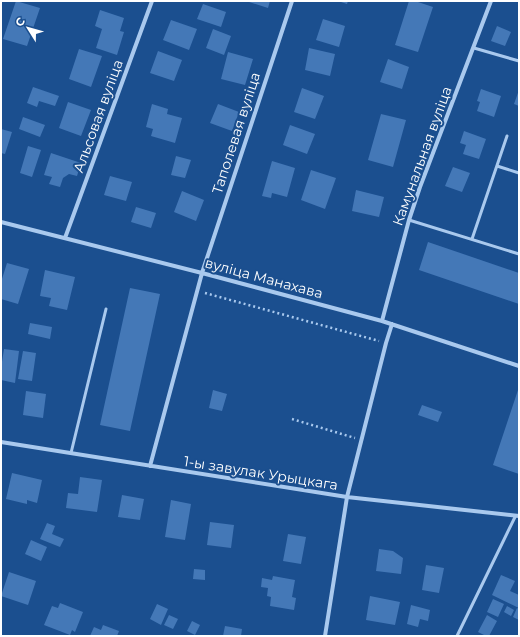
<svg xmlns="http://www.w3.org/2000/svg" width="520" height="637" viewBox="0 0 520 637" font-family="Montserrat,sans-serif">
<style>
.building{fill:#4478b7}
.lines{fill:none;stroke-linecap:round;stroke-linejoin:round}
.path{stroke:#a9c9ee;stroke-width:2.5;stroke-dasharray:2 3;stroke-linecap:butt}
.lane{stroke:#a9c9ee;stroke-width:3}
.street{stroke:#a9c9ee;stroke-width:4}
.labels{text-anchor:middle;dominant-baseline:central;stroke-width:4;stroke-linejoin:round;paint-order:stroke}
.street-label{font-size:14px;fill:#fff;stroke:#1b4f8f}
</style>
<rect width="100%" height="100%" fill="#1b4f8f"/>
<path class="building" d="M16,1l24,7 -13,38 -24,-7z
M246,1h24l-2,7z
M338,1h10l-1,3z
M409,1h6l18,6 -15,45 -23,-7z
M203,4l23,8 -5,15 -24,-8z
M100,10l24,8 -4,13 4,1 -7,23 -21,-7 6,-19 -7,-3z
M323,19l22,7 -6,21 -23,-7z
M171,20l26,9 -8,21 -26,-10z
M497,26l14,6 -6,14 -14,-5z
M213,29l18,7 -7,19 -18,-7z
M309,48l26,6 -5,22 -25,-6z
M79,49l23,7 -11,31 -22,-8z
M158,51l24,9 -8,21 -24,-8z
M228,52l25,7 -8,26 -24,-6z
M388,59l21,8 -7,22 -22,-7z
M33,87l26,9 -4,10 -16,-5 -2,6 -10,-4z
M302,88l22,8 -9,23 -21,-7z
M481,89l20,7 -7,21 -17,-6 3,-9 -3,-1z
M519,90v16l-5,-2z
M68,102l23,8 -10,26 -22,-8z
M152,104l16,5 -1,5 15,4 -7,25 -24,-7 2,-7 -7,-2z
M218,104l21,8 -7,19 -22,-8z
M381,114l25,6 -13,47 -25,-7z
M23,117l22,8 -5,12 -21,-8z
M290,125l25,9 -8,20 -24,-9z
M1,129l11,3 -7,22 -4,-1z
M464,131l22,8 -7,20 -16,-5 3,-9 -6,-2z
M28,146l13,4 -9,27 -12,-4z
M51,153l30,10 -4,13 -8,-2 -6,4 -3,9 -11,-3 3,-7 -8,-2z
M176,156l15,4 -6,18 -14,-3z
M272,161l23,7 -8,29 -15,-4 -1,5 -9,-2z
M453,167l17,6 -8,19 -17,-6z
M311,170l25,8 -11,31 -24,-9z
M110,176l22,6 -6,19 -22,-6z
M356,190l28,7 -5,20 -27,-6z
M182,191l22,9 -8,21 -22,-9z
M136,207l20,6 -5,15 -20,-6z
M428,242l91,31v31l-100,-34z
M7,263l22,6 -11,35 -17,-5v-17z
M45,270l30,7 -8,33 -18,-4 2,-8 -11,-2z
M130,288l30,6 -30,137 -30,-6z
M30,323l22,4 -2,12 -22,-5z
M4,349l15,2 -4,32 -14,-3v-12z
M23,351l13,2 -4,28 -14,-2z
M519,387v87l-26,-9z
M213,390l14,4 -5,17 -13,-3z
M26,391l20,3 -3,24 -20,-3z
M422,405l20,7 -4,10 -20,-7z
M12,473l30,7 -5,23 -10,-3v4l-21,-5z
M80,477l22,3 -5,32 -31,-4 2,-15 10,1z
M122,495l22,4 -4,21 -22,-3z
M171,500l20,4 -6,36 -20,-3z
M210,522l24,3 -3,23 -24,-3z
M47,523l8,3 -3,8 12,5 -4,8 -20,-8z
M288,534l18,3 -5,27 -18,-3z
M31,540l16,7 -6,14 -16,-7z
M379,549l14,2 10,7 -2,16 -25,-3z
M426,565l18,3 -5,25 -17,-3z
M194,569l11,1v10l-12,-1z
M9,572l27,9 -8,24 -27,-9z
M501,575l14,6 -5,10 9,4v13l-27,-13z
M273,576l22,4 -3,17 4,1 -2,12 -24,-4 1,-9 -4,-1 1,-8 -7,-1 1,-9 10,2z
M370,596l30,6 -5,23 -29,-5z
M493,599l11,5 -6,13 -11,-5z
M60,603l23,9 -8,20 -3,-2 -2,5 -26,-10 8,-19 6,2z
M157,604l11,5 -7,16 -11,-6z
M411,605l19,5 -2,11 -8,-2 -2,8 -11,-3z
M507,606l7,4 -3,6 -7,-4z
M517,608l2,1v11l-6,-3z
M169,615l9,4 -5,10 -9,-4z
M487,615l10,6 -8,15h-3l-8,-4z
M192,621l8,4 -5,10 -8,-4z
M103,625l16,6 -2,5h-27l4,-9 7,3z
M225,626l17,3 -1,7h-18z"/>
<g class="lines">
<path class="path" d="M205,293l174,48
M292,419l63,19"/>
<path class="lane" d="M474,48l45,13
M497,166l22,7
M409,220l110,34
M472,239l35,-103
M71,453l35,-144
M457,636l58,-119"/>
<path class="street" d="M1,222l201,51 180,48 137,45
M65,238l87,-237
M382,321l27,-101 11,-33 71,-186
M1,442l346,55 172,19
M150,466l52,-193 90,-272
M325,636l22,-139 39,-154 6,-19"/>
</g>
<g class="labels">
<g class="street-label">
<text transform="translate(98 116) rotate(-70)">Альсовая вуліца</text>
<text transform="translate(236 133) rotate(-72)">Таполевая вуліца</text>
<text transform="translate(422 156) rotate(-70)">Камунальная вуліца</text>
<text transform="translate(264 278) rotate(15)">вуліца Манахава</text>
<text transform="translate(261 473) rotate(9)">1-ы завулак Урыцкага</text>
</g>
</g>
<rect width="520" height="637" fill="none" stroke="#ffffff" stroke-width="4"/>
<g transform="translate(28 28) rotate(307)" stroke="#1b4f8f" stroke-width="3" paint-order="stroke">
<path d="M0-3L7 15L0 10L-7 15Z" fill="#ffffff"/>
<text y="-6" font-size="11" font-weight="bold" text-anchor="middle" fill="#ffffff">С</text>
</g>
</svg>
